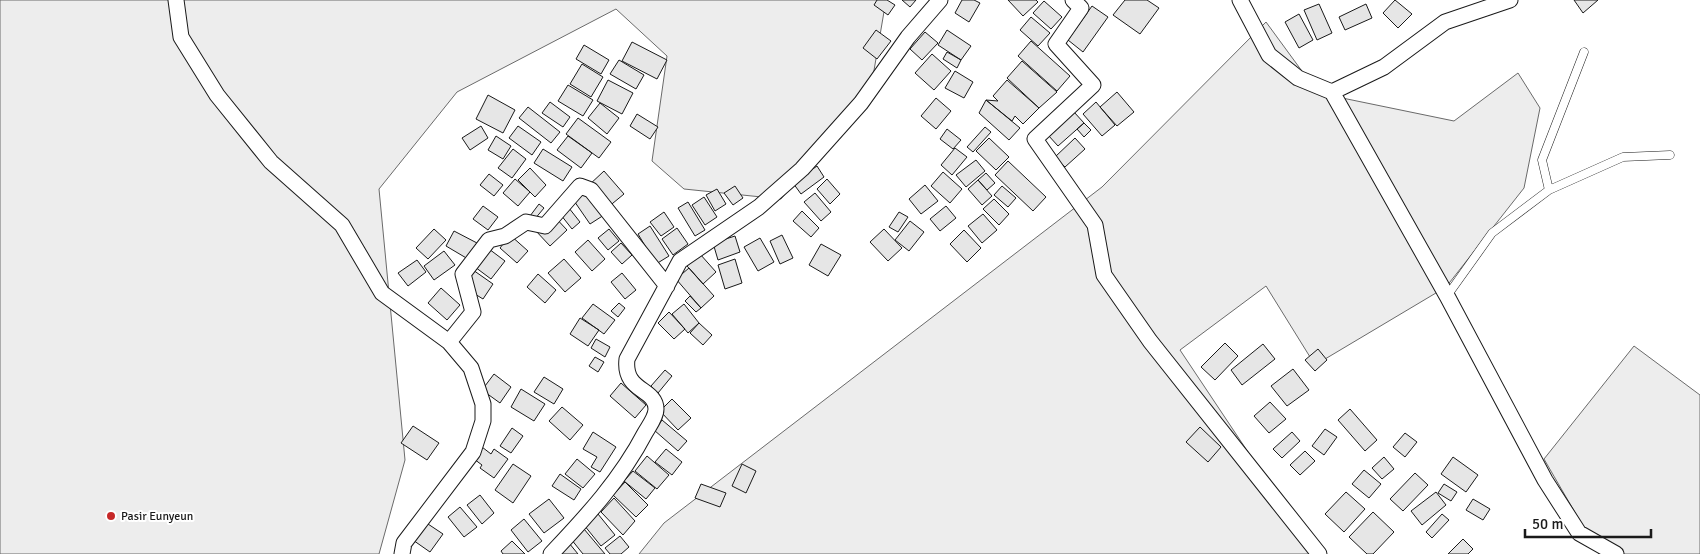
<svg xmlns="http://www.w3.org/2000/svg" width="1700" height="554" viewBox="0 0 1700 554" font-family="Signika,sans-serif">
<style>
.green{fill:#ededed;stroke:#6a6a6a}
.building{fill:#e6e6e6;stroke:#1a1a1a}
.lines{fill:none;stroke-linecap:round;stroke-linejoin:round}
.lane-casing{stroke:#1a1a1a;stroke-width:9}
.street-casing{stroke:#1a1a1a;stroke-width:17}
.lane{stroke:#fff;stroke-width:8}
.street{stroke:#fff;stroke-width:15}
.poi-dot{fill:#c62828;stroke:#fff;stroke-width:2}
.labels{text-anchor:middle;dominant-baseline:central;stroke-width:4;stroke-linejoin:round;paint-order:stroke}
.poi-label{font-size:12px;fill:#1a1a1a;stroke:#fff;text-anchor:start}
</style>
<rect width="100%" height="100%" fill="#fff"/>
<path class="green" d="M0,0h886l-15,88 -90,111 -97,-10 -32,-28 15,-105 -51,-47 -159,83 -78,97 26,271 -26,94h-379z
M1266,22l52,71 136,28 64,-48 22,35 -16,80 -78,99 -131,78 -49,-79 -86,64 136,204h-677l25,-31 438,-336z
M1634,346l66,49v159h-101l-55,-95z"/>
<path class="building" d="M877,0h10l8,5 -7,10 -14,-10z
M902,0h14l-6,7z
M962,0h12l6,3 -11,19 -14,-9z
M1008,0h28l2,2 -15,14z
M1125,0h22l12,8 -19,26 -27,-19z
M1395,0l17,14 -14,14 -15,-15z
M1574,0h24l-15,13z
M1044,1l18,16 -11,12 -18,-16z
M1319,4l13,29 -15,7 -13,-30z
M1366,4l6,14 -27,12 -6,-13z
M1092,6l16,11 -25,35 -15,-12z
M1299,14l14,26 -14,8 -14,-26z
M1031,17l19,16 -12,13 -18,-16z
M876,30l15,11 -14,18 -14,-11z
M947,30l24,16 -10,14 -23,-15z
M925,32l13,11 -16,17 -12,-11z
M1031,41l39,35 -13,15 -39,-35z
M632,42l35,18 -10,19 -35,-18z
M584,45l25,15 -8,14 -25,-15z
M947,52l14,8 -4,8 -14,-9z
M932,54l19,17 -17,19 -19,-17z
M619,60l25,15 -8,14 -26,-15z
M1022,61l35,31 -18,16 -32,-30z
M582,64l21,13 -12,20 -21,-13z
M955,71l18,11 -9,16 -19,-10z
M608,80l25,13 -11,21 -25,-13z
M1007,80l32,28 -16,16 -8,-8 -3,5 -26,-21 12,1 -5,-5z
M568,85l25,15 -10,16 -25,-15z
M1117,92l17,20 -17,14 -17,-19z
M488,95l27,15 -12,23 -27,-14z
M936,98l15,13 -15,18 -15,-13z
M986,100l34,28 -11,12 -30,-27z
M550,102l20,15 -7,10 -21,-14z
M1096,102l19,23 -13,11 -19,-22z
M600,103l19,15 -12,16 -19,-16z
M528,107l32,25 -9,11 -32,-25z
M1074,112l10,11 -26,23 -10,-11z
M637,114l21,13 -8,12 -20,-13z
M578,118l33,24 -12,16 -33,-24z
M1084,123l7,7 -7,7 -7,-8z
M481,126l7,12 -18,12 -8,-12z
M518,126l23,16 -9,13 -23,-17z
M985,127l6,5 -18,20 -6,-5z
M947,129l14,11 -8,9 -13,-10z
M496,136l15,10 -8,13 -15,-9z
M568,136l24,17 -11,15 -24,-18z
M989,138l20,19 -13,13 -20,-19z
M1075,138l10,11 -20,18 -10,-10z
M955,148l12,9 -15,18 -11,-10z
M513,149l13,10 -14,19 -14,-10z
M543,149l29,18 -9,14 -29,-18z
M976,160l9,11 -19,16 -10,-12z
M1008,161l38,36 -13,14 -38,-36z
M817,166l7,11 -23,17 -8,-11z
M530,168l16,17 -11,12 -17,-17z
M604,171l20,23 -17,14 -19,-22z
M943,172l19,17 -12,14 -19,-17z
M986,173l9,10 -8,7 -9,-10z
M489,174l14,11 -9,11 -14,-11z
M515,179l15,13 -12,14 -15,-13z
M827,179l13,15 -10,10 -13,-15z
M978,180l14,16 -10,9 -14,-16z
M925,185l13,16 -17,13 -12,-15z
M583,186l21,29 -14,9 -20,-29z
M735,186l8,12 -10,7 -9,-12z
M1002,186l14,12 -8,9 -14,-12z
M717,189l9,15 -11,7 -9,-16z
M815,193l16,19 -10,9 -17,-19z
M704,197l13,20 -12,8 -13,-20z
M994,199l15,15 -10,11 -16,-16z
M688,202l17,28 -10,6 -17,-28z
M565,203l15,19 -8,7 -15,-19z
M539,204l5,4 -10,12 -4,-4z
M483,206l15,11 -10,13 -15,-11z
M946,206l10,12 -16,13 -10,-12z
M802,211l17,17 -8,9 -18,-16z
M664,212l10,15 -13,9 -11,-14z
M899,212l9,5 -10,15 -9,-5z
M552,214l15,16 -17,16 -15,-16z
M983,214l14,16 -15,13 -14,-17z
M910,221l14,11 -15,19 -14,-11z
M650,226l19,30 -13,8 -18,-30z
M677,228l11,16 -15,11 -11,-16z
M434,229l12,11 -18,19 -12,-11z
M609,229l10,12 -11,9 -10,-12z
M884,229l18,19 -14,13 -18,-19z
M964,230l17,18 -14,14 -17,-18z
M454,231l23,12 -9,16 -22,-13z
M510,235l18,16 -11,12 -17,-15z
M782,235l11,23 -13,6 -10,-23z
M735,236l5,16 -22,8 -5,-17z
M760,238l14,24 -16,9 -14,-24z
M588,240l17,19 -13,12 -17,-19z
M621,243l11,12 -10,9 -11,-12z
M821,244l20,11 -13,21 -19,-11z
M485,246l20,15 -14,18 -20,-15z
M444,251l11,14 -21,15 -10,-14z
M700,254l16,18 -13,12 -16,-18z
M564,259l17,19 -16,14 -17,-19z
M735,259l7,24 -17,6 -7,-24z
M417,260l9,12 -18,14 -10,-13z
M689,268l25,28 -13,12 -25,-29z
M473,270l20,14 -10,15 -21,-13z
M622,273l14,17 -11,9 -14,-17z
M538,274l18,16 -11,13 -18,-16z
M441,288l19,17 -13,15 -19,-17z
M690,296l11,12 -5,4 -11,-11z
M619,303l6,5 -7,9 -7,-6z
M593,304l22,16 -11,14 -22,-16z
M684,304l15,19 -11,10 -16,-19z
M669,312l16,17 -11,10 -16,-16z
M580,318l19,12 -11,16 -18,-12z
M699,323l13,12 -9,10 -13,-12z
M596,339l14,8 -5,10 -14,-9z
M1225,343l13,13 -23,24 -14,-13z
M1263,344l12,15 -33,26 -11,-15z
M1318,349l9,11 -12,11 -10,-11z
M595,357l9,5 -6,10 -9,-6z
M1293,369l16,21 -22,16 -16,-20z
M665,370l7,6 -14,17 -7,-7z
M494,374l17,13 -11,16 -18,-13z
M544,377l19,12 -9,15 -20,-12z
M621,383l25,22 -11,13 -25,-22z
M521,389l24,15 -11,17 -23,-14z
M672,399l19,19 -13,12 -18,-19z
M1270,402l16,17 -17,14 -15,-17z
M562,407l21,18 -13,15 -21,-19z
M1350,409l27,31 -12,11 -27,-31z
M662,420l25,21 -9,10 -24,-21z
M413,426l26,17 -12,17 -26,-17z
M1200,427l21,20 -13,15 -22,-20z
M512,428l11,8 -12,17 -11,-7z
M1325,429l12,8 -13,18 -12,-9z
M593,432l23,15 -16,25 -9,-5 6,-10 -14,-8z
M1292,432l8,9 -18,17 -9,-9z
M1405,433l12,9 -12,15 -12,-10z
M482,447l9,7 3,-5 14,10 -14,19 -14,-10 2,-3 -8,-6z
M666,449l16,13 -10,13 -17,-13z
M1305,451l10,10 -15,14 -10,-10z
M647,456l22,19 -12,14 -22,-18z
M1384,457l10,12 -12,10 -10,-11z
M1453,457l25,18 -12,17 -25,-18z
M577,459l18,15 -12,14 -18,-14z
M513,464l18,12 -18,27 -18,-13z
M742,464l14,7 -10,22 -14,-7z
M1364,470l17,14 -12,14 -17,-14z
M633,471l22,17 -9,11 -22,-18z
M1415,473l13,12 -25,26 -13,-12z
M560,474l21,15 -7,11 -22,-14z
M625,482l23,23 -12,12 -23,-22z
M701,484l25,9 -6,14 -25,-9z
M1444,484l13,8 -6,9 -13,-8z
M1346,492l19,17 -21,23 -19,-18z
M1436,492l10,13 -24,20 -11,-14z
M480,495l14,18 -12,11 -15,-19z
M614,498l21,23 -12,14 -22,-23z
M549,499l15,19 -20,15 -15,-19z
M1473,499l17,10 -7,11 -17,-10z
M460,507l17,20 -13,10 -16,-20z
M1373,512l21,20 -21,22h-6l-18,-17z
M598,514l17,21 -14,11 -17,-21z
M1442,514l7,6 -17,18 -6,-6z
M524,519l18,22 -14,11 -17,-22z
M422,520l21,14 -13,18 -20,-14z
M584,529l21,25h-22l-12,-15z
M620,536l9,11 -8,7h-11l-5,-6z
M1463,539l10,10 -5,5h-20z
M512,541l13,13h-22l-2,-3z
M569,543l9,11h-16l-2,-3z"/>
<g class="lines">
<g class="lane-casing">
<path id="lane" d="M1549,190l-7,-30 42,-108
M1447,296l45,-63 57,-43 74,-33 47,-2"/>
</g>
<g class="street-casing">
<path id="street" d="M176,0l5,37 36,58 54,67 71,63 40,68 67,49 22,26 12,36v17l-10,31 -69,91 -2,11
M1073,0l8,8 -25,36 37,41 -58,54 60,86 9,50 46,66 169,213
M1240,0l29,55 29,23 34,14 115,204 98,184 34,53 37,21
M1332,92l52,-25 61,-45 65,-22
M449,342l24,-30 -10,-38 26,-34 16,-4 21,-14 19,4 35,-40 11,4 76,96
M551,554c36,-38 70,-75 94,-121 4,-7 11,-16 11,-24 0,-21 -33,-17 -29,-50l53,-98 79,-54 43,-38 59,-66 47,-66 32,-37"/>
</g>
<use href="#lane" class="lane"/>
<use href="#street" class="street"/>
</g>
<circle class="poi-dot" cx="111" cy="516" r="5"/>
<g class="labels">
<g class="poi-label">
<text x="121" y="516">Pasir Eunyeun</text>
</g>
</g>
<path d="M1525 529v8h126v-8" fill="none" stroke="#1a1a1a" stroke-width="2.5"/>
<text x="1532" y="529" font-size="15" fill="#1a1a1a" stroke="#ffffff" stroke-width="4" paint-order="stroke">50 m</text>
</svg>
